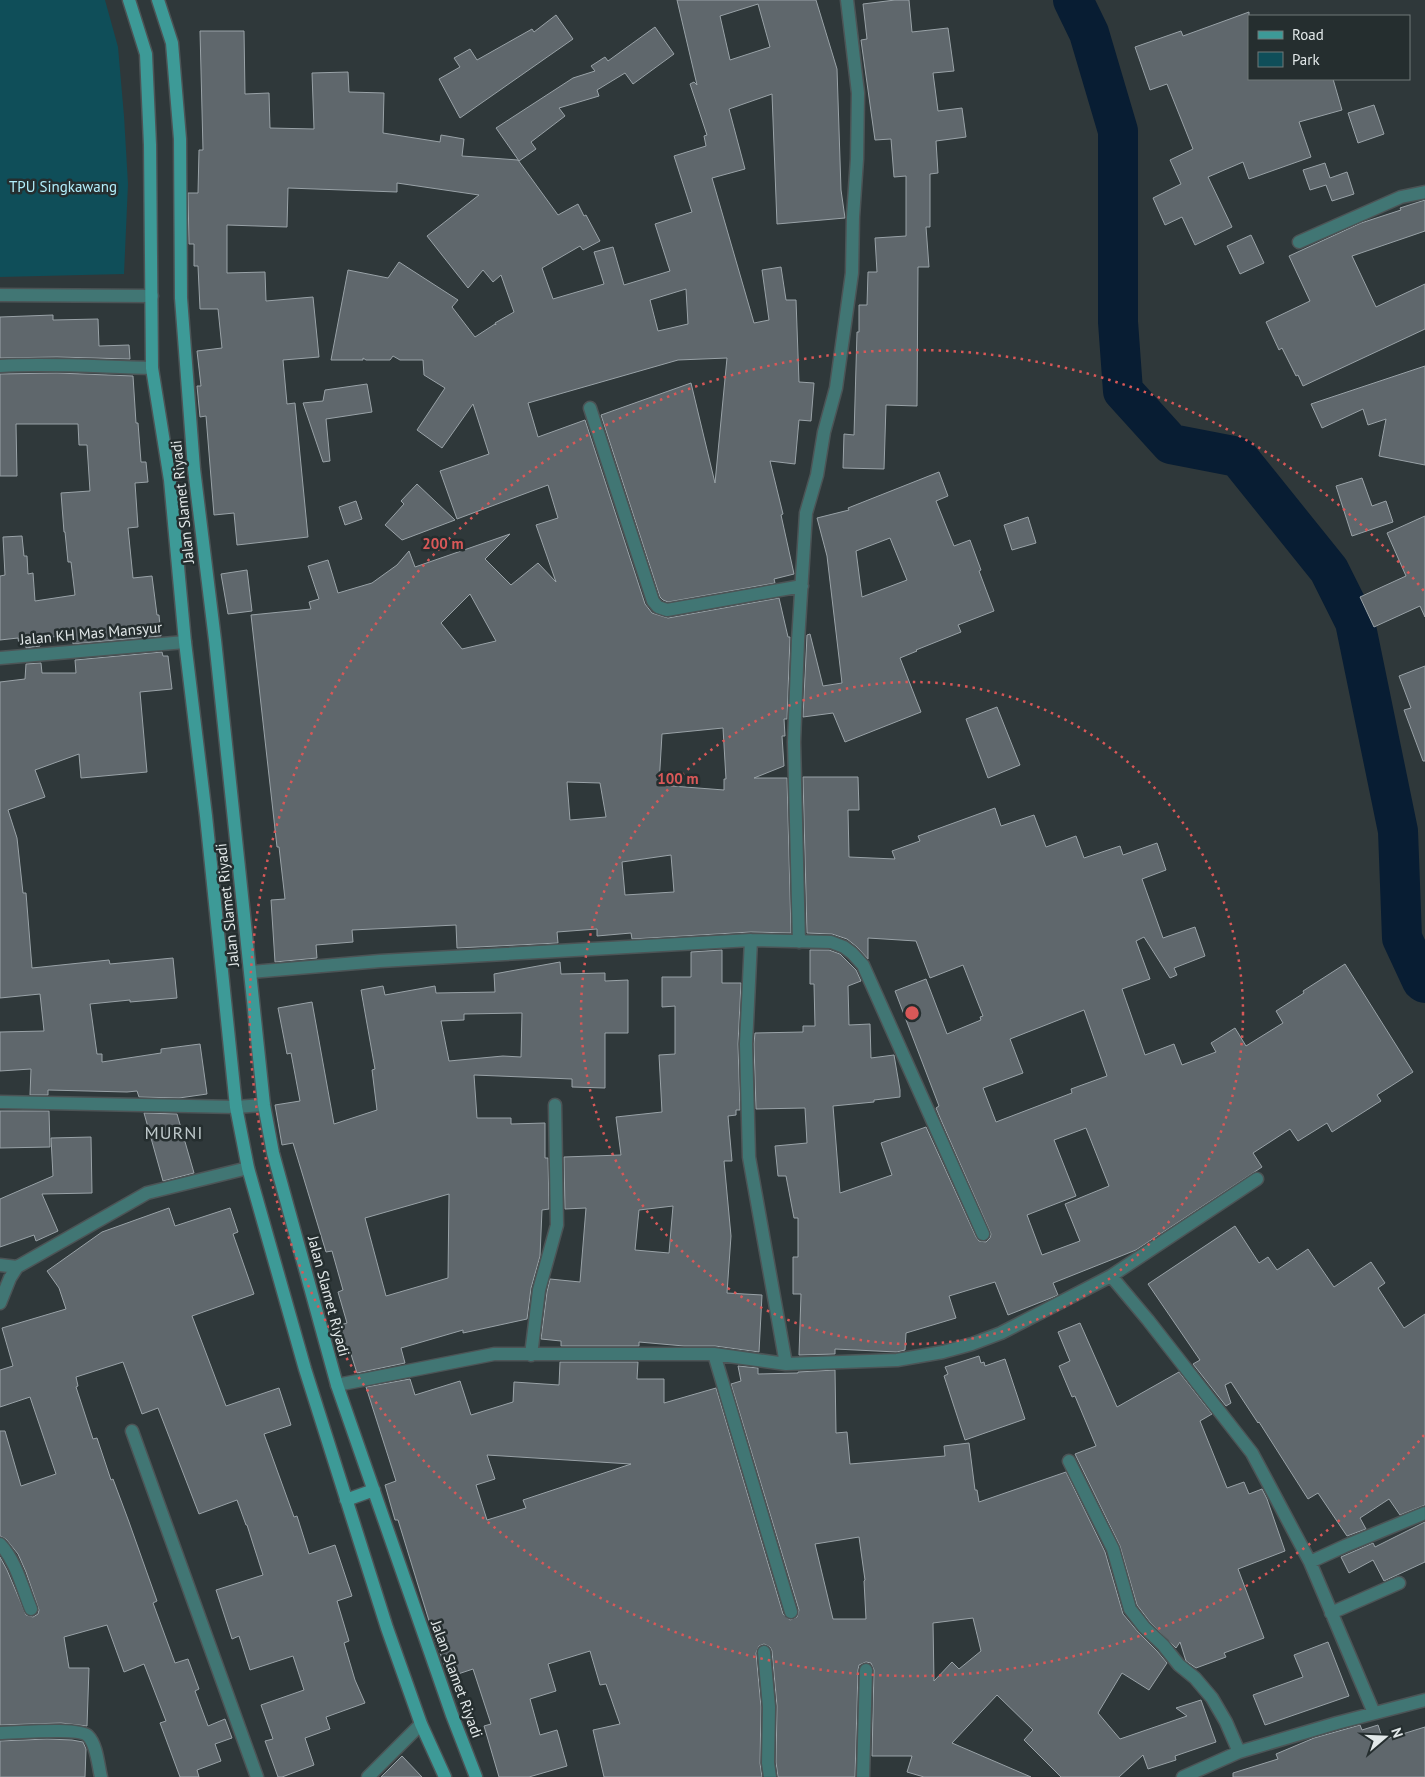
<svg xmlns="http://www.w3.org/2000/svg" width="1425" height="1777" viewBox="0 0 1425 1777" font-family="'PT Sans',sans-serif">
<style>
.green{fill:#0f4e59}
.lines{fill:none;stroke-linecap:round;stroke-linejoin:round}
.river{stroke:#081d33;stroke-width:40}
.building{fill:#5f676c;stroke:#99a2a7;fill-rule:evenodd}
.street-casing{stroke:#4c5456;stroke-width:15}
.secondary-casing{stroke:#4c5456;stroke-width:15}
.street{stroke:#417674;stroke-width:12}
.secondary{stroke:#3d9a97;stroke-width:12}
.ring{fill:none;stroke:#d95858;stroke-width:2.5;stroke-dasharray:2.5 5}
.labels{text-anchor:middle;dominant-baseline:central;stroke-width:5;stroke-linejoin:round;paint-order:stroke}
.park-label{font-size:15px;fill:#b2eefb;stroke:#252e2f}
.street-label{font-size:15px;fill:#e2e8e9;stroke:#252e2f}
.quarter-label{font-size:18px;letter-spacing:1px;fill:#bec9cb;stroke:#252e2f}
.centre{fill:#d95858;stroke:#252e2f;stroke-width:2.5}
.ring-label{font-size:15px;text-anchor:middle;font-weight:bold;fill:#d95858;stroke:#252e2f;stroke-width:5;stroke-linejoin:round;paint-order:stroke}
</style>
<rect width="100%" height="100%" fill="#2f383a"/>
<path class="green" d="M0,0h105l13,47 6,69 4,68 -4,90 -124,3z"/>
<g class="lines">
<path class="river" d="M1073,0l16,33 29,98v191l5,69 48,53 67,13 91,113 26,52 43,209 4,107 20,43 3,2"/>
</g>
<path class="building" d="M677,0h139l21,69 4,121 4,28 -68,6 -5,-130 -43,15 16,60 -33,9 42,145 15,-3 -7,-50 19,-3 5,33h10l3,82 15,1 -3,38 -12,-1 -4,44 -25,-3 13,53 -2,1 13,59 -20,5 1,4 -107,19 -5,-2 -3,-3 -59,-182 90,-32 24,100 12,-125 -49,2 -150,43 10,34 47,-17 60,184 7,9 16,5 111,-20 9,39h2l-3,82h-3l1,17h-3l2,30 -30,12h33l4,155 -40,-1 -119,7 -1,-6 -34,3v-7l-40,3 1,11 -101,5 -1,-23 -104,5 1,12 -37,3 1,13 -42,4 -4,-62 14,-1 -6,-52h-2l-26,-232 60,-6 -2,-7 10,-3 -11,-33 20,-6 10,33 34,-10 25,-18 12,-14 6,16 95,-33 -25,25 26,26 27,-22 18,19 -20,-57 22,-7 -10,-33 -91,34 -17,-48 49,-17 -16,-50 -31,44 -25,-18 28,-42 -21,-13 -1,-15h-23l-7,-4 -3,4h-24l-3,-2v2h-32l17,-90 40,8 11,-16 59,38 -6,7 23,30 20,-13 1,1 -1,-2 19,-11 -13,-37 -8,7 -10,-12 -15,18 -41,-52 52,-41 -82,-12v9l-109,-4 -1,39 -60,-2v48l38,-1 1,29 47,-4 6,60 -36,3 4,44 8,-1 13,134 -71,8 -3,-32 -20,2 -8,-99 -6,1 -3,-31h4l-4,-35 25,-3 -4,-39h-18l-2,-43h-4v-22h-5l-1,-51h10l1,-43h4l-3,-119h44l1,63 24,-1 1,35 44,1 -2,-56 36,-1 1,20 35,1 -1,40 57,9 1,-7 23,4 -2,17 56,4 40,55 20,-11 6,12 2,-1 14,26 -17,9 -3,-4 -38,22 11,31 51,-15 -10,-32 19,-5 11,38 46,-14 -15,-47 37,-12 -18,-56 32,-10 -2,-10 3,-1 -17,-51 4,-2 3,3zM758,4l12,43 -40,13 -10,-44zM686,289l2,35 -30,7 -8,-31zM470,594l26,47 -34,8 -21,-26zM723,728l3,51h-2v11l-65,-5 3,-51zM567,782l33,1 6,34 -36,3zM671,855l3,37 -49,3 -3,-33z
M895,0h14l3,32 36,-4 6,43 -21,2 5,38 24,-3 4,29 -30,4 2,32 -8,1v53h-4l3,40h-11l-1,139 -31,-1 -2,64 -41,-1 1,-34 10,1 3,-103h2v-27h8l1,-33h9l-2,-34 31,-2v-60l-12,1 -3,-38 -16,1 -14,-100 6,-1 -4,-35z
M1249,12v67h84l9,31 -43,12 12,35 -62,22 -6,-17 -35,15 24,50 -37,18 -13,-28 -17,8 -12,-27 28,-14 -11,-24 23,-11 -26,-65 -17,6 -15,-43 46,-16 2,5z
M556,15l17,24 -113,79 -21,-39 21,-12 -6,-9 16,-9 7,11 55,-31 2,3z
M655,27l19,27 -41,30 -8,-11 -28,17 2,6 -40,12 6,8 -34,26 5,7 -17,12 -23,-33 77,-50 22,-7 -4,-5 14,-9 3,4z
M1374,105l10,29 -26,9 -10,-30z
M1325,163l5,15 17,-6 7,22 -22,7 -6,-16 -16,5 -7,-20z
M1425,200v31l-73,25 24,51 49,-23v45l-122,57 -5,-11 -2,1 -14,-28 -3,2 -13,-28 44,-21 -21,-45 72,-33 40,-13 -1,-2z
M1251,235l13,28 -24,11 -13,-28z
M53,315v5l45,-1 1,27 30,-1 1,14 -73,-2 -57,1v-41z
M1425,366v99l-46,-9 7,-37 -18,6 -5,-16 -41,19 -11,-24z
M57,373l76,3 3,47h2l3,39h5l2,20 -13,1 3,44 -10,1 5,50 19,-2 5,39h2l2,21 -88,8 -1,-10 -33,5 1,7 -14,2v-4l-7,1 -1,-7 -18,2v-64l5,-1 -2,-38 19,-1 2,20h3l1,18 5,-1 2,28 40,-6 -4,-33h-3l-3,-30h-1l-3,-39 29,-2 -3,-46h-8l-1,-21h-62l1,52h-17v-102z
M367,384l5,28 -46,7 4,42 -7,1 -20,-59 20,-2 2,-11z
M939,472l9,24 -12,5 18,45 16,-6 11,30 -2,1 15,40 -36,14 3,7 -45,18 1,1 -17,7 21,54 -76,30 -12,-29 -30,4 4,-82 3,-1 13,52 19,-3 -15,-127 -10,-38 32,-8 -1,-2zM890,538l17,42 -45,17 -6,-46z
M1362,478l10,28 14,-5 7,21 -41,14 -16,-50z
M417,484l38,36 -53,20 -17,-15 19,-21 -3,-3z
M356,501l6,18 -17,6 -6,-18z
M1425,516v101l-5,-11 -46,21 -14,-30 46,-21 -19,-43z
M1028,517l8,26 -24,7 -8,-25z
M247,570l5,41 -24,3 -7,-40z
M162,652l1,4h5l4,33 -32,3 7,80 -66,6 -2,-24 -44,16 10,27 -37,13 9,28 6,55h3l6,75 77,-8 1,4 63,-6 4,40 -47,4v-2l-40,4 7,50h5v8l59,-9v-4l39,-5 7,50 -28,4 -40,-1 -2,-6 -10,1 -79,-2v5h-18l1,-26 -31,2v-39l44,-1 -4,-37 -40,4v-316l25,-3 1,-15 15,-1 1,10h34l-1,-13z
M1425,666v95h-2l-19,-51 7,-2 -12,-32z
M997,707l23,58 -32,13 -22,-59z
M803,777h55l1,33h-11l1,47 46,2 -3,-8 28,-10 -2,-5 77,-28 6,18 33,-11 12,32 30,-11 8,22 36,-12 3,9 34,-12 9,27 -24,9 21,59 32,-11 10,29 -31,12 3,7 -7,3 -26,-41 -8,4 14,38 -28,10 23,66 29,-11 8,21 34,-13 -5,-9 24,-15 11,18 37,-23 -7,-12 28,-18 -1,-2 42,-27 68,108 -36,23 4,6 -49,31 -5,-9 -29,18 -8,-12 -37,24 9,14 -126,83 -83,33 5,12 -7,3 -43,17 -13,-33 -46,14 7,22 -50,15 -1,17 -8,2 -62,-3v5l-36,1 2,-61h-8v-37h5v-39h-4l-8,-42h-8l-3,-30 32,-3 -2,-35 -49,1 -2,-65 1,-11 48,-1v-6h12l-1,-42h-4v-34h19l11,4 16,16 5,11 -13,5 1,39 21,-1 1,34 23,-3 6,35v7l-26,3v2l-41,4 7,87 52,-18 -11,-32 45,-16 50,110 3,4 7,1 4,-4 1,-4 -50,-114 -5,-12 3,-2 -44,-115 31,-12 21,55 34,-14 -1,-3 3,-1 -20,-51 -33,13 -14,-37 -48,-3v21l-11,-12 -10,-8 -15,-5 -25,-1zM1084,1010l23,66 -36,13 1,4 -76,29 -13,-34 40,-15 -13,-34zM1086,1128l23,58 -44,18 15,37 -38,14 -15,-40 49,-19 -22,-56z
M722,950v33h19l-3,61 2,66h-4v5l-8,1 4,45h-8l7,75 -4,57 35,2 -3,57 -44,-6h-31l-45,-4v4h-78v-5l-20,-2 6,-47 3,-13 30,3 6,-74 -21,1 -1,-52 57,-2 -5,-38 46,-5 -3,-57 16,-1v-48l-13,1v-30h29v-25zM673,1206l-4,47 -34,-3 4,-40z
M560,962l1,12 44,-1v8l23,-1v53h-23v55l-33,-1v-8l-98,-4 3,43h34v6l34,-1v35h3l1,51 -7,1 -2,46 -9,32 -4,31 -64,14v-3l-62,18 4,15 -48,10 -7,-22 -8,3 -8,-27 13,-4 -9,-31 5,-2 -11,-39 -6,1 -33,-109 -11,2 -7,-40 25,-4 -9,-48 -4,1 -9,-46 34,-6 22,122 43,-14 -5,-40 3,-1 -14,-79 22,-4 2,9 50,-9 1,7 59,-1 -1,-18zM522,1013l-1,44 -18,-1 -54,5 -8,-40 23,-1v-6zM449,1194l-1,84 -62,18 -21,-78z
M0,1111h49l1,36 -50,1z
M144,1113l33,1 17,59 -31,8z
M91,1137l1,56 -50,1 16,37 -22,10 -2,-6 -34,12v-48l53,-23 -2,-38z
M169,1208l6,18 55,-18 8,24 -5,2 21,60 -62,22 34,90 53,-18 12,37 -27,9 30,83 3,-1 12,38 26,-9 17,51 -15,5 12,40 -5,2 11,37 10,23 -39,14 4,12 -25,9 9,27 -32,12h-4l-13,-36 8,-2 -12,-34 43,-15 -11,-34 -43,14 -11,-34 -7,3 -16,-49 47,-15 -16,-50h-1l-9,-25 -38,14 -41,-106 -16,6 -19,-52 -47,15 2,9 -2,1 17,52 4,-1 14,42 2,-1 16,43 28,79 -4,2 22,60 13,-4 11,30 -4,2 13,35 17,-7 7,19 -17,6 6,17 -24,9 2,7h-19l-20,-54 6,-2 -22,-57 -20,8 -17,-47 -43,12 5,31h20l-2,58 -26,-3 -61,2v-168l7,13 19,45 7,2 5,-3 1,-4 -13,-38 -8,-18 -12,-15 -6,-3v-105h5l16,55 35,-12 -26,-77 -30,10v-37l13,-4 -11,-38 64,-19 -7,-21 -12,-17 55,-39z
M1235,1226l24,37 9,-6 9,13 31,-21 26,38 37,-25 14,21 -7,5 26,40 21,-14v191l-25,10 -11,-16 -29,19 6,11 -19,7 -29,-43 -10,6 -49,-77 -1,1 -27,-41 -6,3 6,18 -5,3 -33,-42 7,-4 -52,-76z
M1080,1323l37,84 62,-35 33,42 -12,7 27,67 17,-6 5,12 13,-5 5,10 18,52 -47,18 26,69 -40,15 2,4 -30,11 -10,-7 -6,-19 -4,6 -26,-26 -13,-17 -17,-59 -45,-92 21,-8 -21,-50 -3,1 -13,-31 11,-5 -12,-29z
M979,1356l2,7 3,-1 1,4 20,-7 20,60 -60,21 -21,-64 4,-2 -3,-7z
M560,1362h78l-1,17h27v24l52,-15 67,226 7,6 7,-3 2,-7 -68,-226 10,-3 -3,-15 20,2v6l40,-1v-1l37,-2 1,63 11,-1 3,32 95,-8 -1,-10 25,-3 6,47h2l2,12 87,-30 39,80 18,62 15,18 19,19 10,12 -18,27 -27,-17 -24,40 22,26 67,-23 -11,-8 25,-8 15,42 -41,14 1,4 -28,9 -5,-14 -24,22h-58l-37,-37 9,-10 -36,-35 -45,48 79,34h-107l-17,-5 5,-16h-40l2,-86 -3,-7 -5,-1 -7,3 -1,5 -3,107h-77l-2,-15 1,-56 -5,-55 -2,-4 -6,-3 -5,2 -3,7 5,54 -1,56 2,14h-158l-11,-47 27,-6 -14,-40 -6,1 -10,-34 -42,13 8,27 -26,8 10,36 17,-5 10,36 -38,11h-30l-15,-51 7,-2 -18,-55 -24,8 -15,-40 -36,-117h-3l-10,-35 11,-4 -30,-94 44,-8 5,16 45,-14 11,34 42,-13 1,-20 45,3zM487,1455l144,9 -108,36 3,8 -39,12 -11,-35 19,-6zM859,1537l6,43 -1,1 2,38h-33l-18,-75zM973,1618l8,33 -22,18 -7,-7 -18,19 -1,-58z
M1425,1522v40l-41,19 -11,-21 -24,13 -8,-16 32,-14 2,4z
M1328,1642l21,54 -84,29 -12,-30 50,-18 -9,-22z
M1360,1725l2,5 16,-5 5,15 42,-13v50h-192v-4l45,-14 -2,-5 38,-16z
M47,1739l25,1 11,2 3,7 -1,28h-85v-36z
M402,1756l20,21h-41z"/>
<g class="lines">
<g class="street-casing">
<path id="street" d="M1299,242l102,-45 24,-5
M0,295l152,1
M0,366c51,-3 101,1 152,2
M590,408l63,193 5,6 9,3 135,-24
M0,658l185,-16
M751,940l-5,104 3,113 37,207
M799,942l-5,-200 4,-101 8,-128 11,-38 7,-43 12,-44 16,-115 1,-56 4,-58 1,-66 -11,-93
M251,972l129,-11 371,-21 80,2 13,5 8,6 11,12 120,269
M0,1102l236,5 28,-2
M0,1265l17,2
M1111,1276l37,44 104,133 58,109 64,151
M0,1303l10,-25 7,-11 130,-74 101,-25
M714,1354l77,258
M531,1355l8,-65 18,-65 -2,-120
M337,1385l157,-31h220l72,10 111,-4 46,-8 29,-8 29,-11 110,-57 146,-97
M132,1431l125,346
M1069,1461l44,88 17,60 14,18 19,18 16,20 16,13 17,20 14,24 13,30
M0,1544c16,17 22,43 31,65
M1310,1562l35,-16 80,-33
M1331,1613l68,-30
M764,1652l5,55 -1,56 2,14
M0,1733c15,0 80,-6 88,3 9,9 10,29 13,41
M368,1777l53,-53
M863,1777l3,-107
M1183,1777l56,-25 98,-29 88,-23"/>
</g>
<g class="secondary-casing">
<path id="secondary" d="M129,0l17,54 4,91 2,223 18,112 15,162 21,174 30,291 12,61 57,201 82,259 34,96 24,53
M158,0l14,43 8,96 1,159 13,171 21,171 49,465 9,48 64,232 115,330 24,62
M346,1500l28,-10"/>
</g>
<use href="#street" class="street"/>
<use href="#secondary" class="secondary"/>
</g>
<g class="ring">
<circle cx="912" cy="1013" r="331"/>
<path d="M1424 1435A663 663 0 1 1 1424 591"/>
</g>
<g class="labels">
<g class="park-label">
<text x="63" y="186">TPU Singkawang</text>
</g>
<g class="street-label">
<text transform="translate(182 502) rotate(-96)">Jalan Slamet Riyadi</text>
<text transform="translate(91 633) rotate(-5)">Jalan KH Mas Mansyur</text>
<text transform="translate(227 905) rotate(-96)">Jalan Slamet Riyadi</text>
<text transform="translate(329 1296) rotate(75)">Jalan Slamet Riyadi</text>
<text transform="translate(457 1679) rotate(70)">Jalan Slamet Riyadi</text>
</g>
<g class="quarter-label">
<text x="174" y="1132">MURNI</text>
</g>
</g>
<circle cx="912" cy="1013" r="8" class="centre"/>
<g class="ring-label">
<text x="443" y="549">200 m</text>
<text x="678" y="784">100 m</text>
</g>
<rect x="1248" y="15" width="162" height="65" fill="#252e2f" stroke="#717879"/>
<rect x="1258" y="31" width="25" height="8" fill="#3d9a97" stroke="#717879"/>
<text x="1292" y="40" font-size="15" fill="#e2e8e9">Road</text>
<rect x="1258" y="52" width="25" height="15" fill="#0f4e59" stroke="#717879"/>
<text x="1292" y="65" font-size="15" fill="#e2e8e9">Park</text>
<g transform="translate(1385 1737) rotate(71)" stroke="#252e2f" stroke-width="4" paint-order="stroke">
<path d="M0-4L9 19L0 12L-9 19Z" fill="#e2e8e9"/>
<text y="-8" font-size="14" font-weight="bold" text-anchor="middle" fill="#e2e8e9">N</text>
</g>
</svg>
